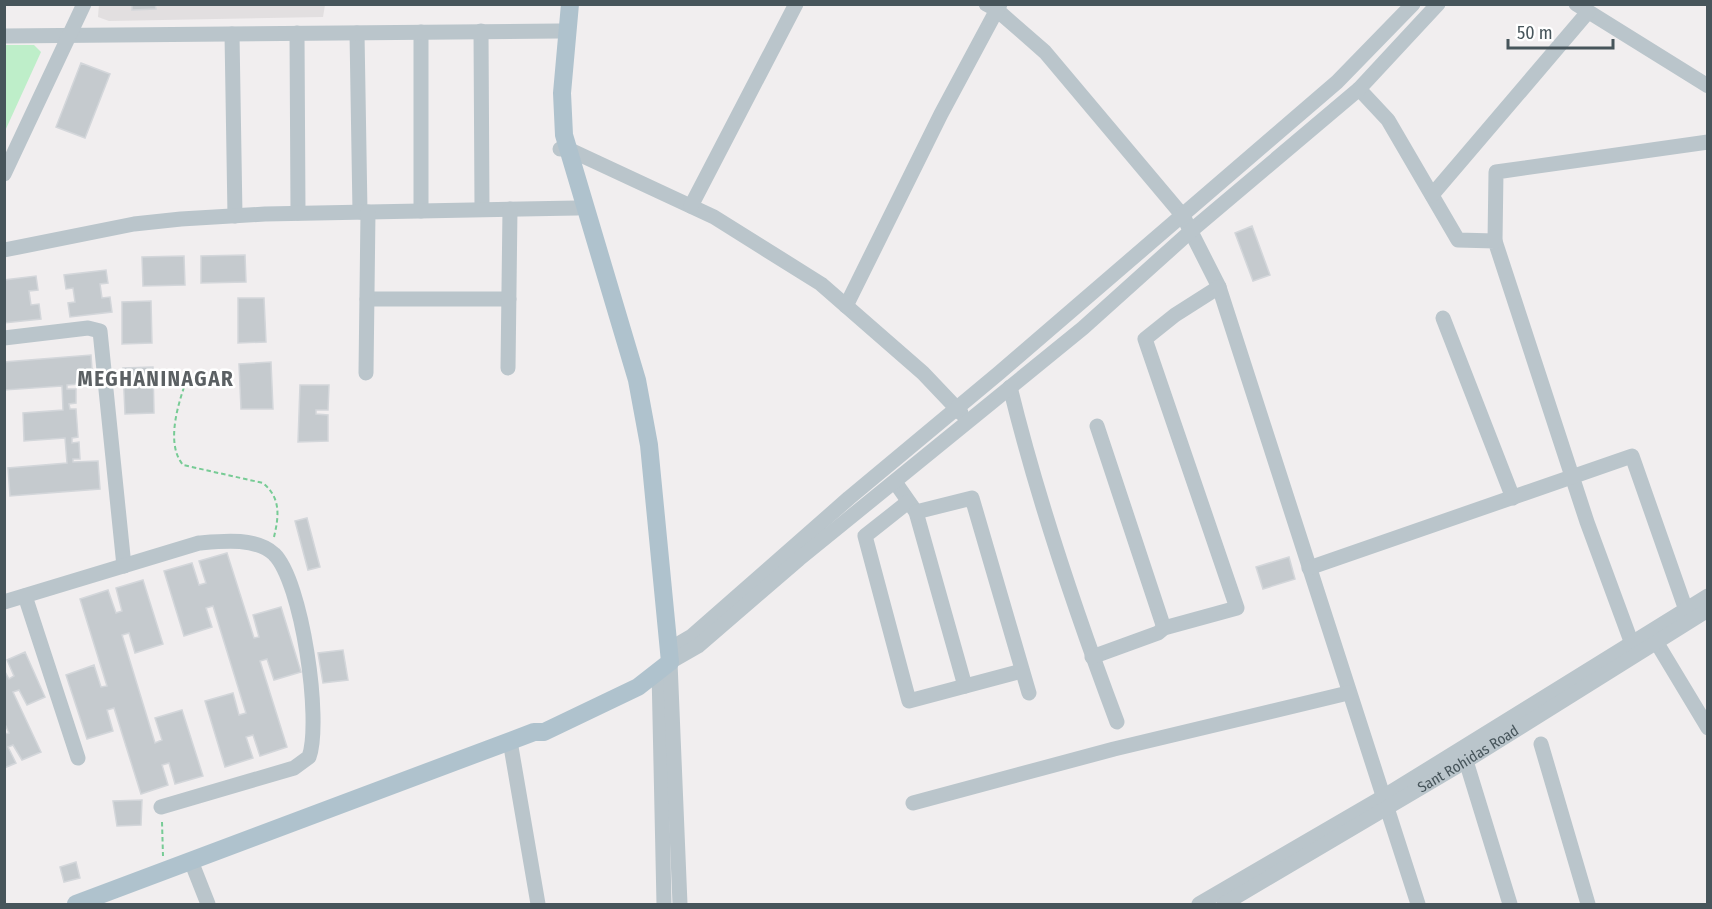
<svg xmlns="http://www.w3.org/2000/svg" width="1712" height="909" viewBox="0 0 1712 909" font-family="'Fira Sans Condensed',sans-serif">
<style>
.education{fill:#e2dfe0}
.green{fill:#beeec9}
.building{fill:#c5cace;stroke:#d3d6da;stroke-width:1.5}
.lines{fill:none;stroke-linecap:round;stroke-linejoin:round}
.path{stroke:#77cb95;stroke-width:2;stroke-dasharray:4.5 3;stroke-linecap:butt}
.minor{stroke:#bac5cb;stroke-width:15}
.major{stroke:#afc2cd;stroke-width:18}
.labels{text-anchor:middle;dominant-baseline:central;stroke-width:5;stroke-linejoin:round;paint-order:stroke}
.street-label{font-size:15px;fill:#47555b;stroke:#fff}
.district-label{font-size:21px;font-weight:bold;letter-spacing:1.5px;fill:#5b6063;stroke:#fff}
</style>
<rect width="100%" height="100%" fill="#f1eeef"/>
<path class="education" d="M99,4l226,1 -2,12 -214,4 -11,-4z"/>
<path class="green" d="M5,45h29l7,7 -36,79z"/>
<path class="building" d="M132,4h23l1,5 -24,1z
M81,63l29,11 -25,64 -29,-11z
M1252,226l18,49 -17,6 -18,-48z
M245,255l1,27 -45,1v-27z
M184,256l1,29 -42,1 -1,-29z
M106,270l2,13 -8,1 2,14 8,-1 2,15 -42,5 -2,-14 7,-1 -2,-14 -7,1 -2,-14z
M36,276l2,14 -9,1 2,14 8,-1 2,15 -37,4v-43z
M238,298h26l2,44 -28,1z
M151,301l1,42 -30,1v-42z
M91,355l2,28 -26,2v4h9v14l-7,1 1,5h6l2,28 -6,1v5l7,-1 1,17h-7v3l25,-1 2,28 -90,7 -2,-28 59,-5 -2,-25 -41,3 -1,-28 40,-3 -1,-24 -58,4v-28z
M271,362l2,47h-32l-2,-45z
M153,367l1,46 -29,1 -2,-46z
M300,385h29l-1,25h-12v4l12,1v26l-30,1z
M307,518l13,49 -12,3 -13,-49z
M227,553l27,85 5,-1 -6,-22 28,-8 20,65 -27,8 -7,-21 -7,2 27,86 -27,9 -7,-21 -7,2 7,21 -28,9 -20,-66 28,-8 6,22 7,-2 -33,-107 -7,2 6,19 -28,9 -20,-65 28,-8 7,22 7,-2 -7,-22z
M1289,557l6,22 -32,10 -7,-22z
M143,580l20,64 -28,9 -6,-20 -7,2 33,108 7,-3 -7,-22 27,-8 21,66 -28,8 -6,-21 -7,2 6,20 -27,9 -27,-86 -7,2 6,21 -26,8 -21,-64 28,-10 7,22 6,-1 -27,-87 28,-9 8,23 6,-2 -6,-23z
M343,650l5,30 -25,3 -5,-30z
M25,652l20,45 -18,8 -8,-15 -6,2 28,60 -19,8 -9,-15 -5,2 8,16 -12,5v-34l5,-1 -5,-11v-52l5,9 5,-3 -7,-16z
M142,800l-1,25 -24,1 -4,-25z
M76,862l4,16 -16,4 -4,-15z"/>
<g class="lines">
<path class="path" d="M189,373c-9,25 -25,69 -6,92l80,18c18,15 16,33 11,54
M162,822l1,34"/>
<g class="minor">
<path d="M986,4l11,6 48,42 138,164 36,71 199,617"/>
<path d="M1576,4l132,82"/>
<path d="M481,31l1,178"/>
<path d="M421,32v179"/>
<path d="M297,33l1,180"/>
<path d="M357,33l3,179"/>
<path d="M232,34l3,182"/>
<path d="M4,36l555,-5"/>
<path d="M1359,89l29,31 70,120 37,1 92,281 45,122"/>
<path d="M560,149h8l146,68 107,67 102,89 38,40"/>
<path d="M4,174l80,-170"/>
<path d="M1432,195l156,-183"/>
<path d="M691,206l105,-202"/>
<path d="M1495,241l1,-69 212,-30"/>
<path d="M4,250l130,-26 47,-5 84,-5 312,-6"/>
<path d="M367,299h142"/>
<path d="M846,306l95,-192 59,-110"/>
<path d="M1443,318l70,180"/>
<path d="M4,338l84,-10 12,3 24,235"/>
<path d="M508,368l2,-159"/>
<path d="M366,373l2,-161"/>
<path d="M1010,387c28,114 66,226 107,335"/>
<path d="M1097,426l67,202"/>
<path d="M895,482l21,30 49,174"/>
<path d="M908,502l-43,34 44,165 113,-30"/>
<path d="M916,512l56,-14 57,195"/>
<path d="M1309,568l323,-112 54,154"/>
<path d="M25,596l53,162"/>
<path d="M4,602l195,-59c23,-2 56,-6 75,11 28,27 48,167 35,203l-15,11 -133,39"/>
<path d="M1652,635l56,93"/>
<path d="M668,650l24,-14 157,-138 150,-125 338,-291 76,-78"/>
<path d="M1092,657l66,-24 6,-5 73,-20 -92,-269 30,-24 44,-28"/>
<path d="M659,671l5,233"/>
<path d="M510,741l28,163"/>
<path d="M1541,744l47,160"/>
<path d="M1466,761l44,143"/>
<path d="M913,803l201,-54 234,-56"/>
<path d="M191,861l17,43"/>
<path d="M680,904l-10,-242 28,-16 101,-87 284,-231 109,-98 167,-141 79,-85"/>
<path d="M1199,904l184,-107 325,-201"/>
<path id="s1" d="M1224,904l242,-143 242,-151"/>
</g>
<path class="major" d="M76,904l458,-172h10l94,-45 32,-25 -21,-217 -12,-65 -73,-245 -2,-42 8,-89"/>
</g>
<g class="labels">
<g class="street-label">
<text stroke="none"><textPath href="#s1" startOffset="284">Sant Rohidas Road</textPath></text>
</g>
<g class="district-label">
<text x="156" y="379">MEGHANINAGAR</text>
</g>
</g>
<rect width="1712" height="909" fill="none" stroke="#47555b" stroke-width="12"/>
<path d="M1508 39v9h105v-9" fill="none" stroke="#47555b" stroke-width="3"/>
<text x="1517" y="39" font-size="18" fill="#47555b" stroke="#ffffff" stroke-width="4.5" paint-order="stroke">50 m</text>
</svg>
